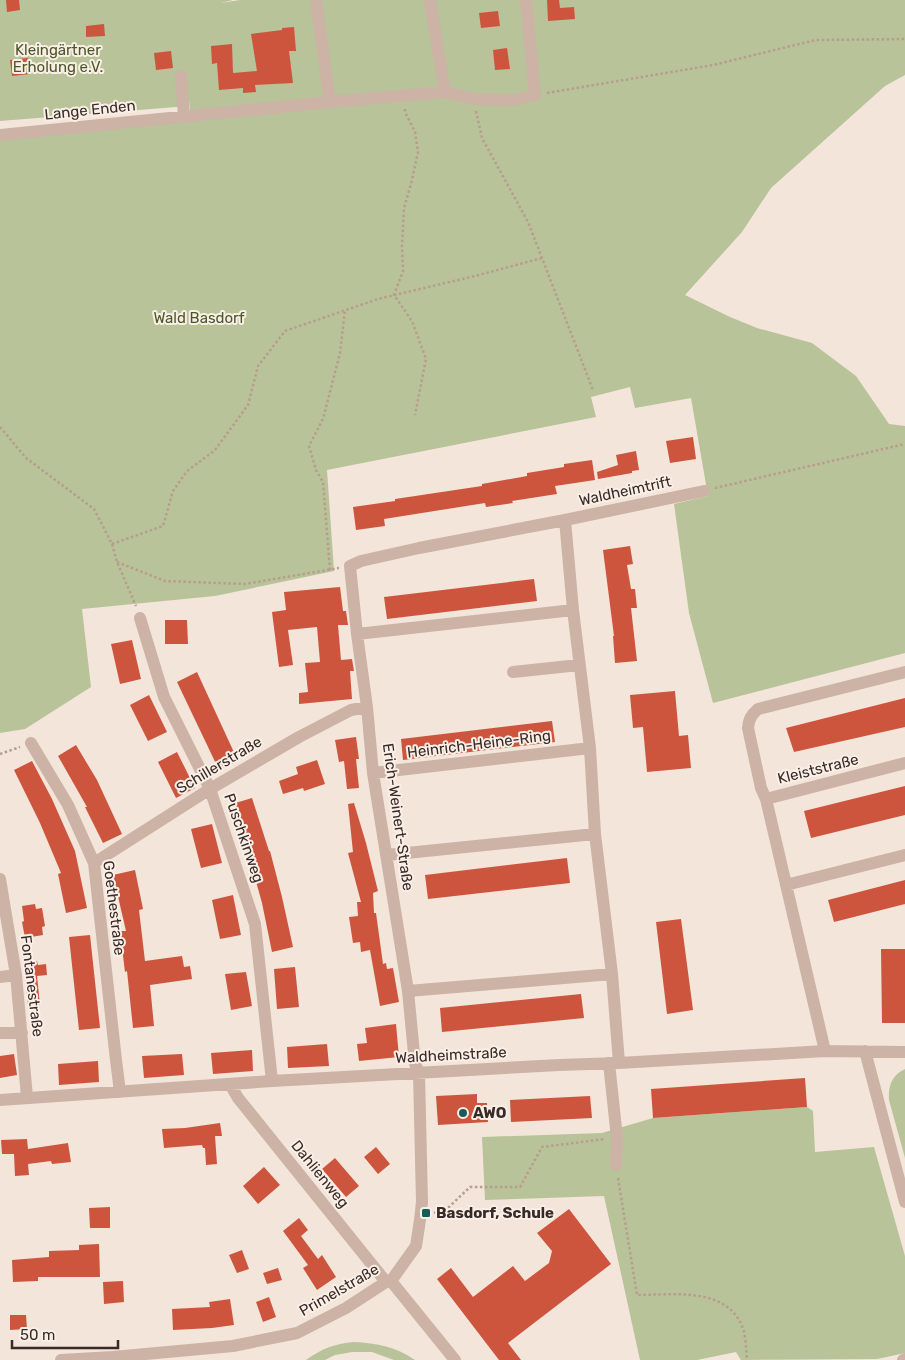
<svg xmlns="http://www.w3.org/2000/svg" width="905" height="1360" viewBox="0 0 905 1360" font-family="Rubik,sans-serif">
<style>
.green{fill:#b8c399}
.building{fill:#cd553e}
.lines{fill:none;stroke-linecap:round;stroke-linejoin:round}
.path{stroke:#b89d8f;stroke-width:2.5;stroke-dasharray:2.5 2.5;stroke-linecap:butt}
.minor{stroke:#ccb3a5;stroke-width:12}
.poi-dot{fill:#1a5b5a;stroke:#faefe6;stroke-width:2}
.labels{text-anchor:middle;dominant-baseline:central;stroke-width:4;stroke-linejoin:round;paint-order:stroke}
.park-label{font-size:15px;fill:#4a5729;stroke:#faefe6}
.street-label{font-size:15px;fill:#372a27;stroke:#faefe6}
.poi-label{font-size:15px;font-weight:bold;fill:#372a27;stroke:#faefe6;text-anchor:start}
</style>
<rect width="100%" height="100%" fill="#f3e5da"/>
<path class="green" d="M0,0h233l-12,3 19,-3h665v75l-20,11 -114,102 -29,44 -57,63 45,22 27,11 55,15 44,33 33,48 16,2v227l-192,50 -24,-90 -15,-109 34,-8 -17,-98 -56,10 -5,-21 -39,10 5,20 -269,53 7,101 -119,25 -133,13 9,78 -66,42 -25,4v-595l191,-19 -2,-18v5l-189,15z
M905,1069v89l-16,-58c-1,-14 3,-25 16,-31z
M807,1107l6,4 2,41 59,-5 31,109v97l-28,6 -136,1 -5,-8 -39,8h-57l-36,-164 -119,4 -3,-63 120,-4 51,-15z
M354,1342c23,1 42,5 61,18h-21l-22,-8h-20l-17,3 -10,5h-19c17,-12 28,-16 48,-18z"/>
<path class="building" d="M6,0h13l1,10 -13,2z
M547,0h12l1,8 14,-1 1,12 -27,2z
M498,11l2,15 -19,2 -2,-15z
M104,24l1,12 -19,1v-11z
M294,27l2,24h-7l4,32 -38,2 1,7 -13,1v-5l-24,2 -2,-27 -5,1 -1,-18 21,-2 1,29 24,-2 -6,-37 31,-4v-2z
M507,48l3,21 -15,1 -2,-20z
M171,51l2,17 -17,2 -2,-17z
M28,58l2,16 -18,2 -2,-16z
M693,437l3,22 -26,4 -4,-22z
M636,451l3,19 -7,1v2l-34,6 -1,-7 21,-7 -2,-10z
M592,460l3,20 -40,6 2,8 -45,7 1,2 -27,4 -1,-4 -101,16 1,7 -29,4 -3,-23 42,-6v-2l87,-13v-2l45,-8v-3l37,-6v-3z
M630,546l3,18 -6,1 4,24h4l2,19h-6l6,53 -22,2 -2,-27h1l-11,-86z
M534,579l3,22 -150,18 -3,-22z
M340,587l3,24h3l2,14h-10l3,35 11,-1 2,12h-4l2,28 -53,5v-11l9,-1 -3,-29 15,-1 -3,-35 -29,3 5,35 -14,2 -7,-55 14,-2 -2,-18z
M165,620h22l1,24h-23z
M132,640l9,39 -21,5 -9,-40z
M197,672l41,89 -19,9 -42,-88z
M675,691l4,45 9,-1 3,33 -44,4 -4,-45 -10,1 -3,-33z
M149,695l18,37 -19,9 -18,-36z
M905,698v29l-111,25 -8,-24z
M552,721l3,21 -152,18 -2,-21z
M356,737l3,22h-3l3,29 -12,1 -3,-28 -5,1 -4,-22z
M76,745l21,35 25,54 -19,9 -18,-36h2l-29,-51z
M177,752l18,36 -19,10 -18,-36z
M317,760l8,24 -21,7 -1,-3 -20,6 -4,-13 19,-7 -2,-7z
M32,761l20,38 23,52 12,57 -21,5 -8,-39 3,-1 -21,-50 -26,-53z
M905,786v29l-94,23 -7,-27z
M252,798l17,53h1l12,46 11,50 -21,5 -10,-49 -17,-61h-1l-12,-38z
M354,803l12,40 12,48 -5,2 1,20h2l7,51 3,-1 1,6 6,-1 6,34 -19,4 -10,-56 -9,2 -1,-10 -7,1 -4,-26 9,-1 -1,-14h4l-13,-49 5,-1 -5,-48z
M212,824l10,39 -21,5 -10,-39z
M567,858l3,25 -142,16 -3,-24z
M135,870l8,39 -4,1 6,51 37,-5 2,11 6,-1 2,13 -42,6 4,41 -21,2 -6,-57 -2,1 -5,-41h6l-13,-56z
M905,880v24l-71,18 -6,-22z
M233,895l8,40 -21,4 -8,-39z
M35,904l1,5 6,-1 3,18 -3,1 1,8 -18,3 -3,-16 2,-1 -2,-15z
M681,919l12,91 -26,4 -11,-92z
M90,935l10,93 -21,2 -10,-93z
M881,949h24v74h-23z
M37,961l1,4 8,-1 1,11 -10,1 3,29 -12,1 -4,-44z
M295,967l4,40 -22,2 -3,-40z
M246,972l6,34 -21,4 -6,-36z
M581,994l3,24 -142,14 -2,-24z
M396,1024l3,33 -40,4 -2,-17 10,-1 -2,-15z
M327,1044l2,22 -41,2 -1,-21z
M252,1050l1,21 -40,3 -2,-21z
M14,1054l3,21 -17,3v-22z
M182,1054l2,21 -40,3 -2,-22z
M98,1061l1,21 -40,3 -1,-21z
M805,1078l2,29 -154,11 -2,-29z
M477,1094v9h10l1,19 -50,3 -2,-29z
M590,1096l2,22 -81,4 -1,-22z
M220,1123l2,13h-7l2,28 -11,1 -1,-17h-2l-1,-3 -38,3 -2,-19 23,-1z
M27,1139l1,10 40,-6 3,19 -19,2 -1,-3 -23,3 1,11 -14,1 -1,-22h-12l-1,-14z
M376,1147l14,17 -12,10 -14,-17z
M335,1158l24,28 -13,11 -24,-28z
M264,1167l16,18 -22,19 -15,-18z
M110,1207v21h-20l-1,-20z
M569,1209l42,55 -103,79 13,17h-22l-62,-81 14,-11 22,29 40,-31 12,15 24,-18 3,-12 -15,-18z
M299,1218l9,12 -7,6 17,23 4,-4 14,22 -19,13 -14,-22 5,-3 -25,-34z
M99,1244l1,33h-62v4l-25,1 -1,-22 37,-3v-6l30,-1v-5z
M242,1250l7,19 -12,4 -8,-18z
M278,1268l4,12 -15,4 -4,-11z
M123,1281l1,21 -20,2 -1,-22z
M269,1297l7,20 -13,5 -7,-20z
M230,1299l4,26 -22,3 -39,2 -1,-21 38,-2 -1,-5z
M10,1315h16l1,14 -17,1z"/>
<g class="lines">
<path class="path" d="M547,93l166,-28 103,-25 89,-1
M405,109v3l10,20 3,20 -7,32 -7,24 -2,37 1,26 -9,24 18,26 14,38 -11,56
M476,111l6,27 46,84 65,168
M0,427l26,31 68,51 18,35 5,18 19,44
M715,488l190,-44
M112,544l51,-18 10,-35 14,-20 28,-21 33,-45 10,-39 27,-35 93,-32 101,-24 63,-17
M117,562l48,19 80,3 94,-16
M330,570l-7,-88 -7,-12 -7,-24 14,-27 17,-66 5,-43
M0,754l20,-7
M618,1178l19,117c34,0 88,-9 105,31 4,9 4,23 5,34
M434,1213l15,-6 21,-20h50l22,-40 63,-8"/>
<path class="minor" d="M316,0l14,102
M430,0l15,92
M181,76l3,41
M0,135l330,-33 115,-10 29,7 41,1 20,-5 -9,-95
M565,520l8,90 17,138 5,86 17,140 7,89
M140,618l24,79 46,92 45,135 17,157
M357,634l216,-24
M513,672l66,-7
M31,743l37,62 26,58 22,197 4,32
M373,773l217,-25
M766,799l-5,-11 -13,-60c1,-9 3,-13 10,-19l147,-37
M387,855l208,-21
M94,863l116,-74 89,-52 52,-27 16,-3
M0,879l16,96 11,122
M786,885l119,-30
M0,977l16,-2
M408,991l204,-17
M0,1033h22
M825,1051l-59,-252 139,-36
M865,1051l40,151
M609,1063l8,75 -1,27
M230,1084l8,14 148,184
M0,1100l272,-19 287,-16 60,-2 206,-12 80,1
M391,1281l64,79
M61,1360l52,-3 120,-11 64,-13 49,-25 40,-26 5,-1 25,-35 4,-26 2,-18 -3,-129 -4,-9 -7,-73 -35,-218 -6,-66 -10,-73 -7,-68 11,-5 58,-13 146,-28 139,-29
M903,1360l2,-1"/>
</g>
<g class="poi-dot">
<circle cx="463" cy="1113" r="5"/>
<rect x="421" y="1208" width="10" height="10" rx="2.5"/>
</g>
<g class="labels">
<g class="park-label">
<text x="58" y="50">Kleingärtner<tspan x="58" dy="17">Erholung e.V.</tspan></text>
<text x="199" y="318">Wald Basdorf</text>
</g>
<g class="street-label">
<text transform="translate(90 110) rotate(-6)">Lange Enden</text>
<text transform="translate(625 491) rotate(-12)">Waldheimtrift</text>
<text transform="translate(479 744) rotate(-7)">Heinrich-Heine-Ring</text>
<text transform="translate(219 765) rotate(-31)">Schillerstraße</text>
<text transform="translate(818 769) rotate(-14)">Kleiststraße</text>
<text transform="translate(398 817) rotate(82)">Erich-Weinert-Straße</text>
<text transform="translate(244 838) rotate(71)">Puschkinweg</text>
<text transform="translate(114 908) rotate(83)">Goethestraße</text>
<text transform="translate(32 986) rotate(83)">Fontanestraße</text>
<text transform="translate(451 1055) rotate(-3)">Waldheimstraße</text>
<text transform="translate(320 1174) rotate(51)">Dahlienweg</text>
<text transform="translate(339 1290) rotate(-30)">Primelstraße</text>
</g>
<g class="poi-label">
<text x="473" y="1113">AWO</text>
<text x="436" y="1213">Basdorf, Schule</text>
</g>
</g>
<path d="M12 1340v8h106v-8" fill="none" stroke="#372a27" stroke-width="2.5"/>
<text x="20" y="1340" font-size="15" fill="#372a27" stroke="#faefe6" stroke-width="4" paint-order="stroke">50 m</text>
</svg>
